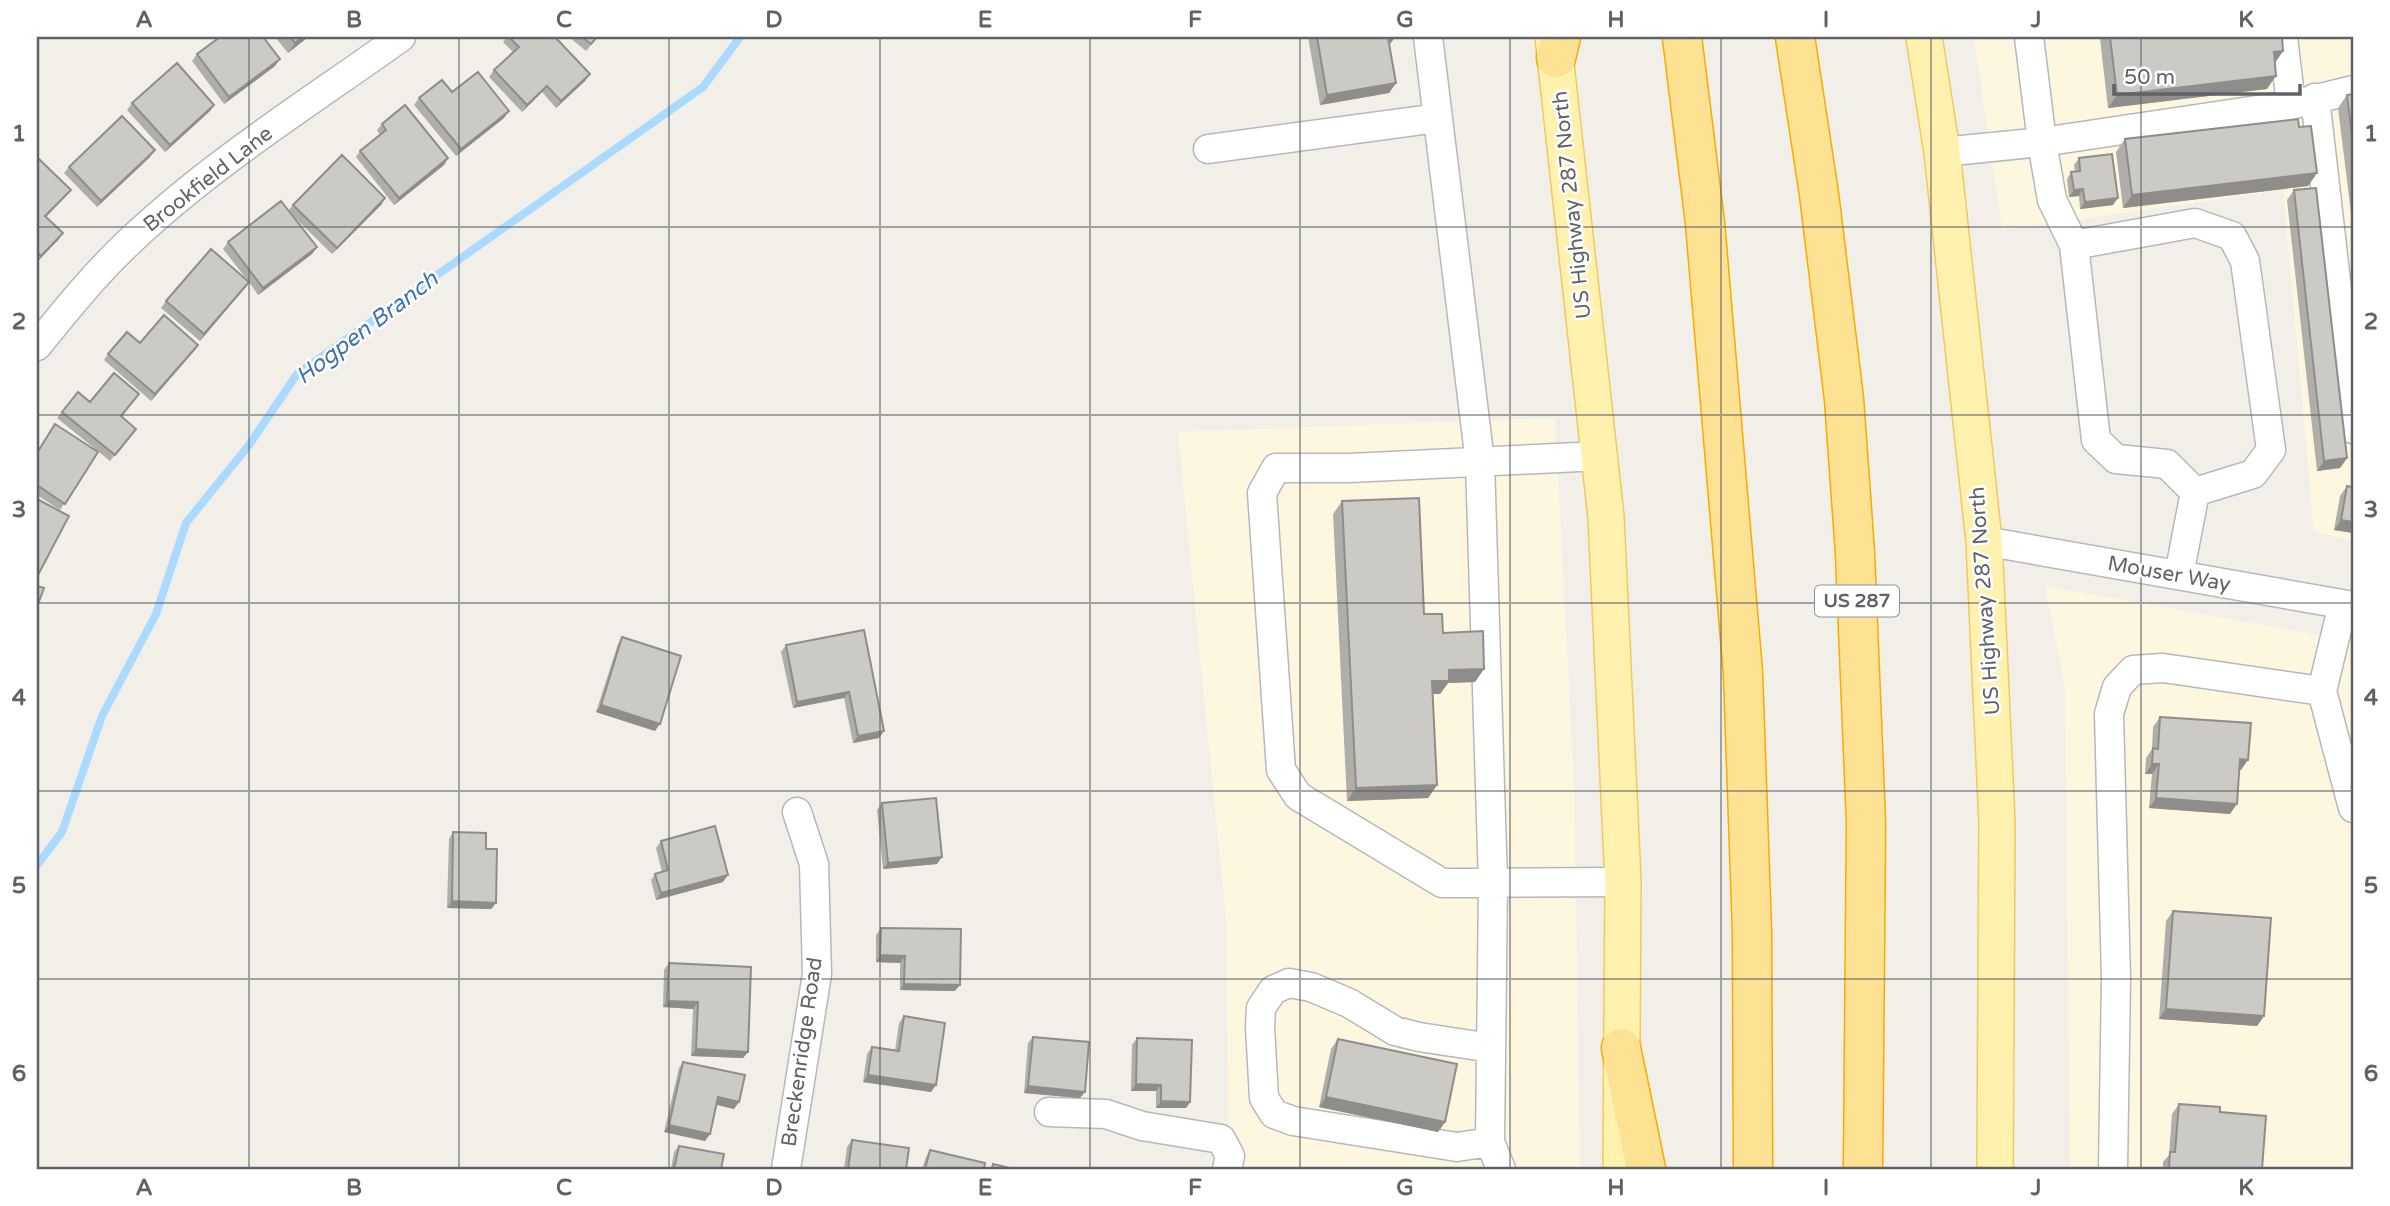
<svg xmlns="http://www.w3.org/2000/svg" width="2390" height="1206" viewBox="0 0 2390 1206" font-family="'Varela Round',sans-serif">
<style>
.commercial{fill:#fef7e0}
.lines{fill:none;stroke-linecap:round;stroke-linejoin:round}
.stream{stroke:#aadaff;stroke-width:8}
.minor-casing{stroke:#b5b8bc;stroke-width:31}
.major-casing{stroke:#f2c960;stroke-width:38}
.highway-casing{stroke:#f9ab00;stroke-width:41}
.minor{stroke:#fff;stroke-width:28}
.major{stroke:#fff2af;stroke-width:35}
.highway{stroke:#fde293;stroke-width:38}
.wall{fill:#afaea9}
.shaded-wall{fill:#8f8d8a}
.building{fill:#cccac5;stroke:#8f8d8a;stroke-width:2}
.grid{fill:none;stroke:#5f6368;stroke-width:2;stroke-opacity:0.55}
.labels{text-anchor:middle;dominant-baseline:central;stroke-width:5;stroke-linejoin:round;paint-order:stroke}
.shield{fill:#fff;stroke:#8f9295;stroke-width:2}
.shield-label{font-size:19px;font-weight:bold;fill:#5f6368}
.street-label{font-size:21px;fill:#5f6368;stroke:#fff}
.water-label{font-size:23px;font-style:italic;fill:#4174aa;stroke:#fff}
.neatline{fill:none;stroke:#5f6368;stroke-width:2.5}
.grid-label{font-size:23px;text-anchor:middle;font-weight:bold;fill:#5f6368}
</style>
<rect width="100%" height="100%" fill="#f1efe8"/>
<path class="commercial" d="M1974,37h379v503l-39,-8 -31,-342 -281,40z
M1555,418l19,369 6,382h-351l-3,-251 -48,-486z
M2045,586l308,55v528h-283l-5,-480z"/>
<g class="lines">
<path class="stream" d="M37,865l25,-33 40,-116 54,-102 30,-91 63,-78 48,-71 406,-287 37,-50"/>
<g class="minor-casing">
<path id="minor" d="M1428,37l52,425 13,422 -3,258 11,27
M2283,37l8,68
M2315,98l38,331
M1208,149l230,-31
M1942,152l100,-10 -13,-105
M2074,245l-22,-45 -10,-58 249,-37 62,-15
M37,346c29,-36 58,-72 92,-104 82,-78 180,-139 272,-205
M1599,456l-249,12h-74l-14,25 19,277 17,26 144,87 181,-1
M1984,541l369,65
M2179,575l16,-83 58,-18 18,-24 -26,-189 -13,-25 -37,-13 -121,22 22,195 20,19 51,5 28,28
M2343,604l-21,87 31,117
M1049,1112l57,2 36,12 79,13 9,17 -3,13
M1490,1142l-33,5 -164,-26 -19,-7 -10,-16 -4,-71 1,-19 12,-18 16,-7 22,4 38,16 46,28 24,6 72,11
M786,1169l31,-195 -3,-110 -17,-52
M2113,1169l3,-191 -7,-264 8,-27 16,-17 30,-2 159,23"/>
</g>
<g class="major-casing">
<path id="major" d="M1553,37l53,480 17,365 -2,287
M1924,37l18,115 42,389 13,282 -2,346"/>
</g>
<g class="highway-casing">
<path id="highway" d="M1682,37l23,186 38,450 9,259 1,237
M1795,37l24,157 25,205 11,154 11,270 -3,346
M1556,58l5,-21
M1621,1048l25,121"/>
</g>
<use href="#minor" class="minor"/>
<use href="#major" class="major"/>
<use href="#highway" class="highway"/>
</g>
<path class="wall" d="M275,37h33l-20,16z
M507,37h48l35,37 -5,7 -29,27 -14,-16 -20,20 -33,-35 5,-7 19,-18 -10,-10z
M569,37h29l-12,14z
M1308,37h87l-6,8 7,38 -7,10 -69,12z
M2102,37h180l1,14 -8,12 -8,26 -159,19 -8,-69z
M197,54l78,12 -51,38 -32,-43z
M452,92l52,26 -48,38 -42,-51 5,-7z
M2353,94v135l-15,-121 9,-13z
M132,103l82,2 -4,6 -45,41 -38,-42z
M382,124l66,34 -4,7 -50,40 -38,-48 4,-6 20,-16 -3,-5z
M2299,127l18,46 -9,13 -185,22 -7,-56 9,-13z
M150,157l-53,50 -33,-34 5,-6z
M2079,158l34,47 -33,4 -1,-13 -10,1 -2,-18 4,-7h4l-1,-7z
M37,162l29,34 -20,21 17,16 -4,6 -22,23z
M2294,190l53,268 -7,10 -23,3 -30,-271z
M385,198l-4,7 -49,49 -41,-40 26,33 -5,7 -54,41 -9,-13 -49,59 -39,-33 5,-7 82,-20 -25,-32 5,-7 60,-31 5,-6z
M140,343l58,2 -47,56 -47,-41 4,-6z
M139,394l-18,23 15,12 -26,32 -53,-43 5,-6 28,-10z
M37,452h61l-38,58 -23,-15z
M2347,486l6,1v46l-19,-3 6,-34z
M1342,501l82,113 19,19 41,36 -9,13 -27,1 -8,11h-8l5,91 -9,13 -81,3 -14,-287z
M864,630l15,108 -26,5 -9,-45 -51,10 -12,-56 5,-7z
M622,637l33,94 -59,-19 22,-68z
M2160,717l81,53h-2l-9,44 -81,-6 3,-34h-7l1,-16 6,-9 1,-22z
M882,803l55,61 -54,5 -6,-59z
M453,832l33,17 10,54 -5,6 -44,-1 2,-69z
M661,841l62,41 -67,18 -5,-20 4,-6 7,-2 -6,-24z
M2173,911l91,105 -7,10 -98,-7 7,-98z
M881,928l74,63 -55,-1v-27l-24,-1v-27z
M669,963l79,89 -5,6 -52,-2 2,-47 -30,-2 1,-37z
M904,1016l32,69 -5,7 -68,-10 4,-28 5,-7 23,4 4,-28z
M1033,1037l47,61 -56,-5 4,-50z
M1137,1038l53,64 -4,6h-30v-17h-25l1,-46z
M1338,1039l107,83 -7,10 -119,-25 12,-58z
M683,1062l51,47 -17,-4 -7,29 -5,7 -41,-9 15,-64z
M2179,1104l41,8 42,57h-99v-7l6,-7 3,-41z
M852,1140l54,29h-62l3,-22z
M679,1146l42,23h-50l3,-17z
M930,1150l54,19h-62l4,-12z"/>
<path class="shaded-wall" d="M302,37h6l-20,16 7,-10z
M1395,37l-7,10v-9z
M2283,51l-9,13v-12z
M280,59l-5,7 -51,38 5,-7z
M590,74l-5,7 -29,27 5,-7z
M2276,76l-9,13 -159,19 9,-13z
M1396,83l-7,10 -69,12 7,-10z
M547,86l-5,6 -20,20 5,-7z
M214,105l-4,6 -45,41 5,-7z
M509,111l-5,7 -48,38 5,-7z
M155,150l-5,7 -53,50 4,-6z
M448,158l-4,7 -50,40 5,-7z
M2317,173l-9,13 -185,22 9,-13z
M2083,189l-4,7 -10,1 5,-7z
M71,190l-5,6 -26,27 5,-7z
M385,198l-4,7 -49,49 5,-6z
M2118,198l-5,7 -33,4 5,-7z
M63,233l-4,6 -22,23 4,-6z
M317,247l-5,7 -54,41 5,-7z
M249,282l-5,7 -44,52 4,-7z
M198,345l-4,6 -43,50 4,-7z
M2347,458l-7,10 -23,3 7,-10z
M2341,520l12,2v11l-19,-3z
M1484,669l-9,13 -27,1 -8,11h-17l9,-13 17,-11z
M849,692l-5,6 -51,10 4,-6z
M601,705l59,19 -5,7 -59,-19z
M884,731l-5,7 -26,5 5,-7z
M2240,759l8,1 -7,10 -8,-1z
M2152,764h7l-7,10h-7z
M1437,785l-9,13 -81,3 9,-13z
M2156,798l81,6 -7,10 -81,-6z
M942,857l-5,7 -54,5 5,-6z
M728,875l-5,7 -67,18 5,-7z
M452,901l44,2 -5,6 -44,-1z
M880,955l25,1 -5,7 -24,-1z
M904,984l56,1 -5,6 -55,-1z
M667,1001l31,1 -5,7 -30,-2z
M2166,1009l98,7 -7,10 -98,-7z
M696,1049l52,3 -5,6 -52,-2z
M868,1075l68,10 -5,7 -68,-10z
M1136,1084l25,1 -5,6h-25z
M1028,1086l57,6 -5,6 -56,-5z
M718,1097l21,5 -5,7 -20,-5z
M1326,1097l119,25 -7,10 -119,-25z
M1161,1101l29,1 -4,6h-30z
M669,1125l41,9 -5,7 -41,-9z"/>
<path class="building" d="M220,37h43l17,22 -51,38 -32,-43z
M290,37h12l-7,6z
M509,37h46l35,37 -29,27 -14,-15 -20,19 -33,-35 25,-23z
M582,37h15l-6,7z
M1317,37h78l-7,1 8,45 -69,12z
M2110,37h172l1,14 -9,1 2,24 -159,19z
M177,63l37,42 -44,40 -38,-42z
M478,72l31,39 -48,38 -42,-51 23,-18 10,12z
M2353,94v50l-6,-49z
M405,105l43,53 -49,40 -39,-47 26,-21 -4,-6z
M122,116l33,34 -54,51 -32,-34z
M2298,119l1,8 12,-1 6,47 -185,22 -7,-56z
M2112,154l6,44 -33,4 -2,-13 -9,1 -3,-18 9,-1 -1,-13z
M342,155l43,43 -48,50 -44,-43z
M39,159l32,31 -26,26 18,17 -22,23 -4,-4v-90z
M2316,188l31,270 -23,3 -30,-271z
M281,201l36,46 -54,41 -35,-46z
M211,249l38,33 -45,52 -38,-33z
M164,315l34,30 -43,49 -47,-40 19,-22 13,11z
M114,373l25,21 -18,22 15,13 -21,26 -53,-43 16,-20 12,10z
M55,424l43,28 -33,52 -28,-19v-32z
M2347,486l6,1v35l-12,-2z
M1419,498l5,116h18l1,19 40,-2 1,38 -35,1v11h-17l5,104 -81,3 -14,-287z
M37,499l32,17 -31,59h-1z
M37,586l7,2 -7,19z
M864,630l20,101 -26,5 -9,-44 -52,10 -11,-57z
M622,637l59,19 -21,68 -59,-19z
M2160,717l91,6 -3,37 -8,-1 -3,45 -81,-6 3,-34h-7l1,-16 5,1z
M936,798l6,59 -54,6 -6,-60z
M715,826l13,49 -67,18 -6,-19 13,-4 -7,-29z
M453,832l33,1v16h11l-1,54 -44,-2z
M2173,911l98,7 -7,98 -98,-7z
M881,928l80,1 -1,56 -56,-1 1,-28 -25,-1z
M669,963l82,4 -3,85 -52,-3 2,-47 -31,-1z
M904,1016l41,7 -9,62 -68,-10 4,-28 27,4z
M1033,1037l56,5 -4,50 -57,-6z
M1137,1038l55,2 -2,62 -29,-1v-16l-25,-1z
M1338,1039l119,25 -12,58 -119,-25z
M683,1062l62,13 -6,27 -21,-5 -8,37 -41,-9z
M2179,1104l41,3v5l46,4 -4,53h-93l1,-17h5z
M852,1140l57,8 -3,21h-58z
M679,1146l45,8 -3,15h-47z
M930,1150l55,13 -1,6h-59z
M993,1164l21,5h-22z"/>
<path class="grid" d="M249,37v1132M459,37v1132M669,37v1132M880,37v1132M1090,37v1132M1300,37v1132M1510,37v1132M1721,37v1132M1931,37v1132M2141,37v1132M37,227h2316M37,415h2316M37,603h2316M37,791h2316M37,979h2316"/>
<g class="labels">
<rect class="shield" x="1815" y="585.5" width="84" height="31" rx="5"/>
<g class="shield-label">
<text x="1857" y="601">US 287</text>
</g>
<g class="street-label">
<text transform="translate(208 179) rotate(-38)">Brookfield Lane</text>
<text transform="translate(1572 205) rotate(-96)">US Highway 287 North</text>
<text transform="translate(2169 574) rotate(10)">Mouser Way</text>
<text transform="translate(1985 601) rotate(-94)">US Highway 287 North</text>
<text transform="translate(802 1052) rotate(-82)">Breckenridge Road</text>
</g>
<g class="water-label">
<text transform="translate(367 328) rotate(-37)">Hogpen Branch</text>
</g>
</g>
<rect width="2390" height="1206" fill="none" stroke="#ffffff" stroke-width="77"/>
<path d="M2114 84v10h186v-10" fill="none" stroke="#5f6368" stroke-width="3.5"/>
<text x="2124" y="84" font-size="21" fill="#5f6368" stroke="#ffffff" stroke-width="5" paint-order="stroke">50 m</text>
<rect x="38" y="38" width="2314" height="1130" class="neatline"/>
<g class="grid-label">
<text x="144" y="27">A</text>
<text x="354" y="27">B</text>
<text x="564" y="27">C</text>
<text x="774" y="27">D</text>
<text x="985" y="27">E</text>
<text x="1195" y="27">F</text>
<text x="1405" y="27">G</text>
<text x="1616" y="27">H</text>
<text x="1826" y="27">I</text>
<text x="2036" y="27">J</text>
<text x="2246" y="27">K</text>
<text x="19" y="141">1</text>
<text x="2371" y="141">1</text>
<text x="19" y="329">2</text>
<text x="2371" y="329">2</text>
<text x="19" y="517">3</text>
<text x="2371" y="517">3</text>
<text x="19" y="705">4</text>
<text x="2371" y="705">4</text>
<text x="19" y="893">5</text>
<text x="2371" y="893">5</text>
<text x="19" y="1081">6</text>
<text x="2371" y="1081">6</text>
<text x="144" y="1195">A</text>
<text x="354" y="1195">B</text>
<text x="564" y="1195">C</text>
<text x="774" y="1195">D</text>
<text x="985" y="1195">E</text>
<text x="1195" y="1195">F</text>
<text x="1405" y="1195">G</text>
<text x="1616" y="1195">H</text>
<text x="1826" y="1195">I</text>
<text x="2036" y="1195">J</text>
<text x="2246" y="1195">K</text>
</g>
</svg>
